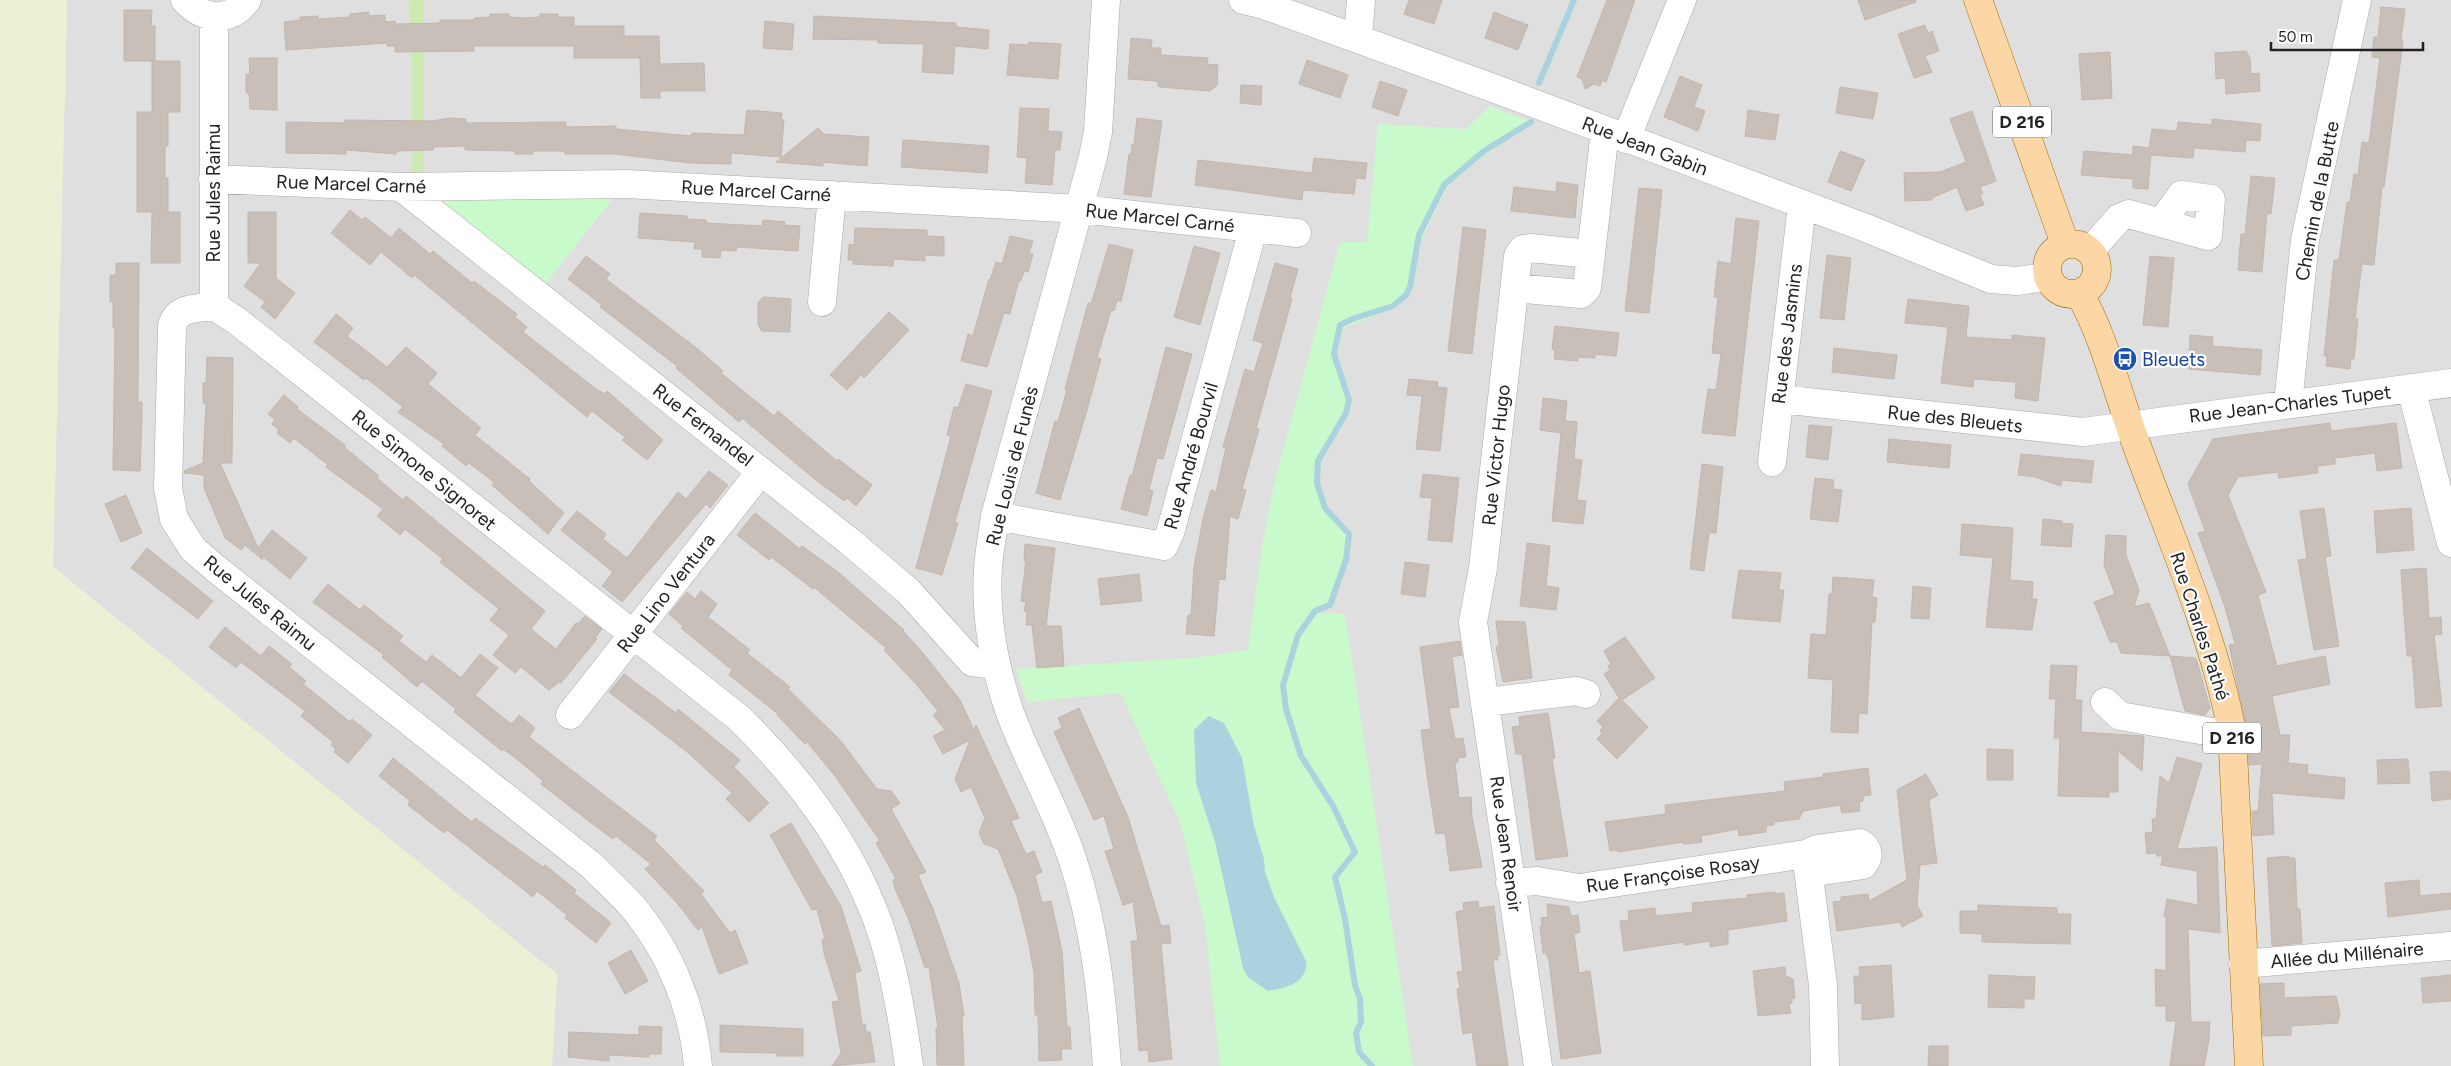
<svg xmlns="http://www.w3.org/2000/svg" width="2451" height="1066" viewBox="0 0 2451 1066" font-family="Figtree,sans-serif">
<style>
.residential{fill:#e0dfdf}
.farmland{fill:#eef0d5}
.grass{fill:#cdebb0}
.park{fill:#c8facc}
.water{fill:#aad3df}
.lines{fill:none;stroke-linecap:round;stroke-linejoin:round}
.stream{stroke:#aad3df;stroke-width:6}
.building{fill:#c7bfb8;stroke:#c4b6ab}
.minor-casing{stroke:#a9a9a9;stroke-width:29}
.major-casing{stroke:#a06b00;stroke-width:29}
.minor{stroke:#fff;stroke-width:28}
.major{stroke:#fcd6a4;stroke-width:28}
.labels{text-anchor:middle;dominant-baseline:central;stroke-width:4.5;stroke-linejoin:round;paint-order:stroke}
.shield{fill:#fff;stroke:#646464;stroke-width:1}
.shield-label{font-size:18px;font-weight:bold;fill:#222}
.street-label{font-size:19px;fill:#222;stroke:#fff}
.transit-label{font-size:19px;fill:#164399;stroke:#fff;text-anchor:start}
</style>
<rect width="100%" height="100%" fill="#f2efe9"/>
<path class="residential" d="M67,0h2384v1066h-1899l5,-92 -504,-407z"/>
<path class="farmland" d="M0,0h67l-14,567 504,407 -5,92h-552z"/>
<path class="grass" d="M409,0h15v172l-12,-1v-119z"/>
<path class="park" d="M1490,106l42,16 -46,32 -39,33 -26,54 -8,48 -7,9 -11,10 -52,20 -6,27 15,44 -2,11 -30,53v20l8,24 23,27 -5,29 -16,44 -13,6 28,1 68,452h-193l-15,-141 -24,-100 -60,-132 -94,9 -11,-33 177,-11 55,-8 14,-104 13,-66 65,-238h27l11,-118 88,5z
M431,197h183l-70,89z"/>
<path class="water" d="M1209,716l15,7 18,35 12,68 10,33 1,13 9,25 32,64c2,22 -20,27 -38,30l-20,-14 -5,-9 -28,-126 -19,-59 -2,-53z"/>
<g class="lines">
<path class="stream" d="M1539,83l35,-83
M1372,1066l-13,-14 -3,-19 5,-11 -1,-23 -5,-14 -10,-66 -10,-42 20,-25 -22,-46 -32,-50 -15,-47 -3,-24 15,-50 17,-24 15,-6 16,-45 3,-26 -24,-26 -8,-25 1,-22 28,-48 3,-13 -15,-46 6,-29 15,-7 38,-12 13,-11 4,-8 9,-52 25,-50 40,-34 47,-29"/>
</g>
<path class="building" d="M1409,0h33l-8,24 -30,-10z
M1607,0h28l-29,82 -4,-2 -2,6 -6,-2 -9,5 -3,-10 -5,-2z
M1858,0h58v2l-51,18z
M2381,7l24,2 -4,31 2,1 -19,146h-2l-8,78 -12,-1 -7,55h3l-4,40h-3l-1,10 -24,-3 1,-10h-3l10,-96h5l8,-58h3l4,-28 4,1 4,-33 7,1 11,-85 -8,-1 2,-20h4z
M124,10h28l-1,16h4v35h-31z
M369,12v4l16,-1v7l10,-1v3l45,-1v-3h34v-2l16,-1v-3h19v3l15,1 16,-1v-3h18v3h16v9h50v10h35l1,28 44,-1 1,28h-45v7h-19l-1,-40h-66v-12h-100v5l-79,1v-6h-8v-3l-101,7 -2,-28 16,-2v-3l18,-1v3l32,-2v-3z
M1494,12l34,13 -10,25 -33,-12z
M814,16l142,7v4l33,3 -1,19 -33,-3 -2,28 -31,-2 2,-28 -46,-1v-3l-65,-1z
M765,21l29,3 -2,26 -29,-2z
M1925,25l3,8 4,-2 7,20 -14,5 7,16 -18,6 -16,-44z
M1131,38l21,2 -1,8h10v7l47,3 -1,6 11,1 -1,20 -7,6 -50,-4 -2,-1v-5l-30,-2z
M1029,42l32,2 -3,35 -51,-4 3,-31 19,1z
M2246,51l4,7 1,16 8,-1 1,18 -34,3 -1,-16 -9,1 -1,-26z
M2110,52l2,46 -30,2 -3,-46z
M249,58h28v52l-27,-1 -1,-16h-3v-19h4z
M1307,60l41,15 -8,23 -41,-14z
M152,61h28v51h-12v34h-3v32h3v34h12v51h-29l1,-51h-15v-100h15z
M1680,76l22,9 -8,22 11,4 -7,20 -34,-14z
M1380,81l27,9 -9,26 -26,-9z
M1241,85l21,1 -1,19 -21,-2z
M1840,87l38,6 -5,26 -37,-6z
M1020,108l29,1 -1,22 14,1 -2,18h-5l-3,35 -27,-2 2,-25 -10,-1z
M747,110l35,3 -1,7h3l-3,37 -50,-4v11l-41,-1 -75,-9h-50v-3h-32v3h-18v-3l-50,-1v-4l-32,1v3l-37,1v3l-50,-4v4l-60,-1v-31l59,1v-3l88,1 16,-3 17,1v4l100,-1v5l50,-1v3l75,7 1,-3 52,2z
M1748,110l31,5 -4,25 -30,-4z
M1972,111l24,70 -16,6 3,7 -3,1 4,10 -18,6 -9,-24 -25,11v2l-27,1 -1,-28 36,-1 26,-10 -16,-43z
M1137,118l25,3 -11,76 -27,-3 5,-40 2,1 1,-11 2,1z
M2212,119l49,5 -1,17 -14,-1 -1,12 -51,-4 -1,10 -42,-3 -3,34 -15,-1v-9l-52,-4 3,-24 49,4v-9l16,2 3,-19 25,2 1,-9 34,3z
M818,128l6,6 45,3 -2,29 -44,-4v4l-47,-4z
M903,140l86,6 -2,27 -86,-6z
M1840,151l25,9 -14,31 -23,-9z
M1314,158l53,5 -2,16 -9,-1 -2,16 -51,-4 -1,10 -107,-15 3,-25 114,13z
M2251,176l24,2 -4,36 -4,-1 -5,59 -24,-2 3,-36h4z
M1557,182l21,3 -3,33 -64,-7 3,-24 42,5z
M1639,188l23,2 -13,123 -24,-2z
M350,210l12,10 3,-3 26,21 8,-10 31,26 3,-3 39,32 2,-2 43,33 -2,3 12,10 -4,5 73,57 9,5 2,-3 56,49 -16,20 -25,-20 3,-3 -33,-26 -5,6 -173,-142 -2,3 -31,-26 -11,13 -39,-32z
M248,212h28v66l19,15 -20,26 -14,-12 4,-5 -21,-16 17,-23h-13z
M640,213l47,3v3l19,1v3l56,3 1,-6 22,2 -1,3 16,1 -2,25 -61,-4 -1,4 -15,-1 -1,8 -18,-1v-8h-8l1,-7 -57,-4z
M1736,218l23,3 -24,215 -33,-3 6,-44 8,1 5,-36 -9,-1 6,-56h-4l4,-36 13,3z
M1463,227l23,3 -14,124 -24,-3z
M855,228l72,2v6l17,1v19l-19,-1v6l-31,-2 -1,7 -40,-2v-4h-5l1,-16 5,1z
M1010,236l23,5 -4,12 4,1 -5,18 -4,-1 -3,10 -2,-1 -9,34 -6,-1 -17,54 -26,-6 7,-27 5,2 16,-57 1,1 6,-18 6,2z
M1109,244l24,6 -12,52 -4,-2 -3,11 -3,-1 -14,48 4,1 -16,58 -25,83 -24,-7 19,-72 3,1 9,-32 -2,-1 23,-86 3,1z
M1194,246l26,7 -20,72 -26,-8z
M1827,255l24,3 -7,62 -24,-2z
M586,256l24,18 -4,5 93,71 24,21 -2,2 53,43 4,-5 59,50 1,-2 34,26 -16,21 -9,-8 -3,3 -32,-24 -70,-59 -3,4 -63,-54 1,-2 -77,-59 2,-2 -34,-26z
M2150,256l24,2 -6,69 -25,-2z
M116,263h23l-1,139h4v16l-2,53 -27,-1 2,-142h-2v-26h-3v-27h6z
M1275,263l23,6 -8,29 2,1 -36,130h3l-17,60 4,1 -8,29 -8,-3 -5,64 -6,-1 -5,57 -25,-2h-3l2,-19h3l3,-48 9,-48 8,-29 5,2 10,-45h-3l22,-78 9,3 9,-29 -10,-3z
M763,297l28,2 -1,33 -28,-1 -4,-6v-22z
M1908,299l61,7 -3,31 46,3v-5l33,3 -7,63 -23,-3 1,-16 -42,-3 -1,8 -32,-4 7,-56 -43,-4z
M889,312l20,18 -45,48 -3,-3 -14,15 -17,-15z
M336,314l17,14 -6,8 40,31 19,-20 31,26 -9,11 53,44 -6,7 55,44 -1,2 35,32 -16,21 -56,-49 2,-3 -25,-19 -3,3 -24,-20 2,-2 -46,-32 5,-5 -37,-29 -2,2 -50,-38z
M1555,326l64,7 -3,23 -21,-2v4l-17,-1v4l-24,-2 1,-9 -3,-1z
M2190,335l23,2 -1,9 50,4 -2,25 -71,-6z
M1166,347l26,7 -29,105 -6,-1 -8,32 4,1 -6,25 -26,-7 9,-34 2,1z
M1834,348l63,7 -3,24 -62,-7z
M207,357l26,1 -1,105h-12l38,85 14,-18 35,28 -17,21 -29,-24 2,5 -18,-15 -4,5 -16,-12 -21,-50v-13l-20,-2v-2l19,-8 3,-60h-3v-20h3z
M1409,379l29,3 -1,5 10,1 -7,63 -24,-2 6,-53 -15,-1z
M966,384l26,7 -37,131 3,1 -16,52 -26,-7 35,-132 -4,-1 7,-28 4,1z
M284,395l14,12 -1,2 48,36 -1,2 35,29 -2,2 26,22 3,-4 139,115 -14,18 25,20 20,-26 2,1 7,-8 17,13 -7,9 2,1 -36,44 -2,-1 -10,8 -28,-23 -6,6 -22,-18 16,-20 -19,-15 9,-11 -59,-47 3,-3 -38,-30 -5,6 -23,-19 6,-7 -57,-42 2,-2 -34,-27 -4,5 -13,-10 2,-3 -7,-6 3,-4 -7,-6z
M1543,398l24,3 -2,20 12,1 -3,37 8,1 -5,40 9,1 -3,23 -31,-3 9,-88 -21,-3z
M2330,423l1,8 65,-8 6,45 -25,3 -2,-18 -40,5v6l-18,2 1,7 -39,5 -1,-6 -40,5 -10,18 38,97 -8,3 19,71 48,-10 5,28 -58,12 8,39h10l-2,28 20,2 -1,9 38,4 -1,21 -72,-6 2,41 -21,2 -1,-25h6l4,-47 -13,1 -2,-36 -18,-84 6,-1 -10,-37 -27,-74 7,-2 -17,-47 25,-45z
M1809,425l23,2 -4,33 -22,-3z
M1889,439l62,6 -2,23 -62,-6z
M2021,454l73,7 -3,22 -29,-3 -1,6 -26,-9 -17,-2z
M1702,464l21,3 -7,66h-7l-5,38 -14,-2z
M709,471l19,14 -18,23 -4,-4 -84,98 -20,-16 11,-14 -52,-42 16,-19 29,23 -3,5 24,19 51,-66 8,7z
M1423,474l36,4 -7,64 -24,-2 4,-42 -12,-1z
M1815,478l19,2 -1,9 9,1 -4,32 -28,-3z
M126,495l16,38 -21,9 -16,-38z
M2324,508l7,48 -6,1 14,89 -25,4 -16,-90 9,-1 -7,-48z
M2411,508l3,42 -37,3 -3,-42z
M755,513l45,36 2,-3 36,26 66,58 -1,1 20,22 37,47 14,30 2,-5 43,93 -8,3 15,33 8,-3 8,21 -7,3 7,28 9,-2 11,50 5,76h3l1,22h-10l1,11 -23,1 -1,-46h-3l-1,-42 -6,-33 -11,-44 -19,-47 -14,-5 -5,-11 6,-15 -14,-31 -10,5 -6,-13 15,-39 -27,14 -10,-18 12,-6 -12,-15 5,-4 -22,-27 -32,-34 2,-2 -72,-61 -1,2 -42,-32 -2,3 -32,-25z
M2043,519l19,2 -1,2 12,1 -2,23 -30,-2z
M1962,524l51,4 -3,52 23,2 -1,17h5l-5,31 -46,-3 7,-69 -33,-3z
M2106,535l20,1v19l13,35 -5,17 15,-4 21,53 26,2 14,50 -5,7 -20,-4 -15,-55 -49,-3 -4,-11h-7l-16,-40 21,-8 -11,-29z
M1527,543l23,3 -4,40 13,2 -3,22 -36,-4z
M1025,544l30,4 -9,78h15l3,40 -27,2 -5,-43h-6l1,-14h-3l2,-9 -5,-1 5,-40h-2z
M147,548l66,53 -15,18 -67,-51z
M1405,562l24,3 -4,32 -24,-3z
M2426,568l3,50 12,-1 1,17 -8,1 8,71 -26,2 -4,-52h-5l-6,-86z
M1739,570l42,3 -2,17h5l-4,32 -48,-4z
M1139,574l3,27 -41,4 -3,-26z
M1833,577l41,3 -2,17 5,1 -2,24h-3l-5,92 -8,-1 -1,20 -27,-1 2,-52 -25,-2 3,-44 15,1 3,-41h3z
M328,584l32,26 4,-5 39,31 -4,5 27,21 6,-7 29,23 19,-24 18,14 -23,27 35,28h3l6,-8 16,13 -6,9 128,99 -3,4 50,51 -3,3 29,39 5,-3 13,33 -29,11 -17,-47 -4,3 -21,-27 -32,-34 6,-5 -35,-28 -3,3 -27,-20 -45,-35 2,-3 -30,-25 -10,-7 -1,2 -48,-39 2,-3 -34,-28 -5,6 -35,-30 2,-2 -71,-53z
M1913,586l18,2 -2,31 -18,-1z
M701,591l16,13 -9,13 42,33 -3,3 43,34 -2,2 52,51 37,49 14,2 9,12 -9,6 35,63 -8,3 15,34 26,74 5,33h-2l2,49h-27l-1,-37h2l-9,-61 -4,1 -16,-48 -14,-31 -2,-9 3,-1 -20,-36 4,-2 -45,-65 -28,-34 -2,2 -28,-29 1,-1 -49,-39 3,-5 -51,-42 2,-2 -14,-12 18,-22 8,7z
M1496,621l29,1 7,56 -29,4 -7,-35 3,-1z
M225,627l36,29 8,-10 23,18 -3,3 17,14 -3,3 47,38 2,-3 20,16 -24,28 -14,-11 2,-3 -5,-4 2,-3 -32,-26 4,-5 -64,-49 -5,6 -27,-21z
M1625,637l30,41 -33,22 26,27 -31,32 -20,-20 5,-6 -2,-3 3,-3 -6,-6 22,-23 -15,-24 6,-4 -2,-4 3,-2 -7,-13z
M1460,641l2,14 -10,2 7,50 -10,1 6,31 8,-1 3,19 -8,1v4l-3,1 4,35 12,-1 1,20 10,50 -32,4 -5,-38 -9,1 -9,-59 -6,-45 10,-1 -11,-82z
M2051,665l26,1 -2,34h7l-1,32 63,4 -2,35 -24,-20v41h-9v5l-51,-1 2,-58h-6l2,-39h-7z
M624,674l52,39 2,-4 62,51 -6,7 35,36 -20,19 -23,-23 6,-6 -46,-42 -77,-59z
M1079,708l49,109 33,109 8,-1 2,18 -10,1 11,115 -23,3 -1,-12 -9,1 -8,-110h7l-5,-39 -10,3 -18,-54 9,-2 -10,-33 -10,4 -40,-88 8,-4 -4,-10z
M1548,713l7,45 -3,1 16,97 -32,4 -14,-106h-6l-4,-27 8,-1 -1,-9z
M1987,749l26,1v30h-26z
M2177,757l25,7 -25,85 40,-2 3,86 -32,-4 3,93h19l-1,18 -5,26h-34l6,-45h-10v-15h-10l-1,-37 11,2v-54l-2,-1 3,-17 31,6 -1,-34 -36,-6 2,-9h-6l-1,-3 -9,1 -2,-21 8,-1 -1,-13h4l4,-43 9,7z
M393,758l79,64 3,-4 68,49 2,-2 31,25 -2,3 37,30 -15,20 -31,-25 2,-3 -30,-24 -4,6 -86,-67 -3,3 -36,-28 2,-4 -31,-25z
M2408,759l2,24 -32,1 -1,-24z
M1868,768l3,27 -8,1v5l-4,1 1,9 -18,2 -2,-8 -37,6 -4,8 -25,3v3l-8,1v6l-27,4 -1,-7 -37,7 1,6 -18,2 -1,-2 -65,10v-2l-8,1 -5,-29 61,-8 -1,-9 120,-14 -1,-9 39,-5v-3z
M2449,771l2,3v25l-19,2 -2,-29z
M1926,774l12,21 -9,5 8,63 -17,2 -3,40 6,11 -21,11 -2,-5 -63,9 -4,-29 8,-1v-4l27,-3 1,7 38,-21 -10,-90z
M791,823l50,83 20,65 -6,2 7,51h3l1,8h4l5,30 -43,4 9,-13 -9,-51 7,-1 -15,-48 -2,-14h3l-8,-30 -5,1 -42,-75z
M2289,856v2h6l2,51h3l2,34 -30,3 -5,-88z
M2419,880l1,16 31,-3v16l-63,8 -3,-34z
M1775,892v2l9,-1 3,28 -59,9v14l-18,3v-6l-25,4 -1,-3 -60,9 -4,-30 9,-1 -1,-9 27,-3 1,8 37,-4 -1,-9 56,-5 -1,-3z
M1478,901l1,7 15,-2 6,49h-3l1,5h-5l1,9 14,97h-31l-5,-34 -9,2 -6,-45h3l-3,-17 6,-1 -7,-59 8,-2 -1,-7z
M1547,904l22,3 2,9 7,-1 2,17 -6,2 5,39 11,-2 11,82 -40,6 -12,-98 -3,-8h-3l-3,-26 2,-1 -1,-8 7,-1z
M1978,905l79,3v6h14l-1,30 -88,-2v-8l-22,-1v-22h18z
M631,950l17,31 -23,13 -17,-31z
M1891,965l3,52 -32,3v-17l-7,1 -1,-28h6l-1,-9z
M1785,967l1,9 7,3 2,19 -3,1v4l-3,1 2,9 -33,3 -5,-45z
M1989,975l46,2 -1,22h-10v9l-36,-1z
M2451,975v26l-28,2 -2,-25z
M2284,983v15l52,-2 4,17 -2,10 -47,3v9l-28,1 -3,-52z
M720,1025l83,4v27h-26v-3l-57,-1z
M639,1026l23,1 -1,27h-12v3l-40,-2v6l-41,-4 1,-25 70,3z
M1929,1046h19v20h-20z"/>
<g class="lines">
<g class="minor-casing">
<path id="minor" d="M185,0c18,20 45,23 62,0
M1106,0l-8,132 -5,25 -98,359c-2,17 -6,35 -7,52 -3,46 6,96 20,139 18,52 48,101 65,154 22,66 29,136 34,205
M1243,0l21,5 237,86 365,137 125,51 26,2 30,-4
M214,17v289c-17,3 -37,0 -42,20l-4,162 6,31 19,30 22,19 376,297c14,14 28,27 41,41 38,45 61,102 66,160
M1356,37l3,-11 2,-26
M1626,139l56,-139
M213,179l188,8 225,-3 454,25 217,24
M401,187l448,354 59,50 64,71 24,3
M2090,251l29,-33 10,-4 79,22 3,-37 -30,-4 -19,27
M1591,254l14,-123
M1515,288l66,6 6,-6 4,-34 -61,-6 -7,1 -5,7 -35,312 -10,54 65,444
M822,302l10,-107
M214,306l23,15 502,397c55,54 104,117 133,189 20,47 30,108 37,159
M2411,388l40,155
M1780,399l303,33 368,-49
M2288,404l17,-164 52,-240
M1772,462l30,-257
M995,516l169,30 6,-13 79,-289 2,-16
M1486,702l90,-11 10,3
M2105,702l15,14 92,16h20
M570,715l191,-244
M1809,873l54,-8c7,-8 6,-16 -3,-22l-43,6 -11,5 17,131 2,81
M1510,883l27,-2 42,7 227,-34
M2243,964l208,-18"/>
</g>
<g class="major-casing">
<path id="major" d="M1978,0l87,244
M2047 269a25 25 0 1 1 50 0a25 25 0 1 1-50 0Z
M2079,293c24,40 39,101 55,145 35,97 79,193 98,294l17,334"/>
</g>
<use href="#minor" class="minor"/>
<use href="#major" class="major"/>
</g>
<defs>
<g id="bus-disc" transform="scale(1.25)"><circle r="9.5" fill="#1a4fb4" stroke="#fff"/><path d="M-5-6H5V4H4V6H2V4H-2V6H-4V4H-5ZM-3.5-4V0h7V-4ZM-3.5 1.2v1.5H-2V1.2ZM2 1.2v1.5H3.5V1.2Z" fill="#fff"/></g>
</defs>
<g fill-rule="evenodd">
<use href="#bus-disc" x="2125" y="359"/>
</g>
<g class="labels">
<g class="shield">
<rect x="1993" y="106.5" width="58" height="31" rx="4"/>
<rect x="2203" y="722.5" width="58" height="31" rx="4"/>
</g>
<g class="shield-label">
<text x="2022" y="122">D 216</text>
<text x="2232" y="738">D 216</text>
</g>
<g class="street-label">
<text transform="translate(1645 146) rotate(21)">Rue Jean Gabin</text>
<text transform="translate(351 184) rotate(2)">Rue Marcel Carné</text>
<text transform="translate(756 191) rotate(3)">Rue Marcel Carné</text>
<text transform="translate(213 193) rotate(-90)">Rue Jules Raimu</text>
<text transform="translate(2317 201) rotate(-79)">Chemin de la Butte</text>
<text transform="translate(1160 218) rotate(6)">Rue Marcel Carné</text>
<text transform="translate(1787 334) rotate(-83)">Rue des Jasmins</text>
<text transform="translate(2290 404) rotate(-7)">Rue Jean-Charles Tupet</text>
<text transform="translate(1955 419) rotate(6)">Rue des Bleuets</text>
<text transform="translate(703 425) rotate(38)">Rue Fernandel</text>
<text transform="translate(1496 455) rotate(-84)">Rue Victor Hugo</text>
<text transform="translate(1191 456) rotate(-74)">Rue André Bourvil</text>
<text transform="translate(1012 466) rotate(-76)">Rue Louis de Funès</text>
<text transform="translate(424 470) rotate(39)">Rue Simone Signoret</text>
<text transform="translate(666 593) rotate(-52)">Rue Lino Ventura</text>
<text transform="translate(260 603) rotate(39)">Rue Jules Raimu</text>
<text transform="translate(2200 626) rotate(72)">Rue Charles Pathé</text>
<text transform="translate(1506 844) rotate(82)">Rue Jean Renoir</text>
<text transform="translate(1673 874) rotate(-8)">Rue Françoise Rosay</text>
<text transform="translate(2347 955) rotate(-5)">Allée du Millénaire</text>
</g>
<g class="transit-label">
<text x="2142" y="359">Bleuets</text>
</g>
</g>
<path d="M2271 42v8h152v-8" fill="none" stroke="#222222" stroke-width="2.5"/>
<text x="2278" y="42" font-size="15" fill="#222222" stroke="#ffffff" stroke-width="4" paint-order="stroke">50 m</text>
</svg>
